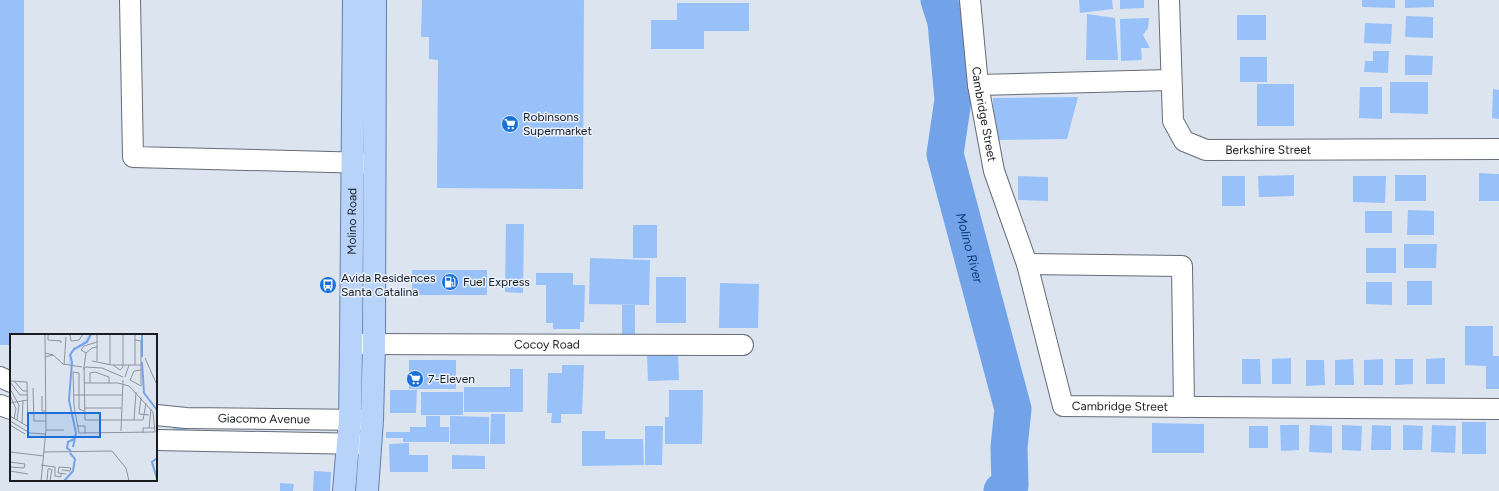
<svg xmlns="http://www.w3.org/2000/svg" width="1499" height="491" viewBox="0 0 1499 491" font-family="Figtree,sans-serif">
<style>
.lines{fill:none;stroke-linecap:round;stroke-linejoin:round}
.river{stroke:#72a3e9;stroke-width:37}
.building{fill:#98c1fa}
.street-casing{stroke:#656c76;stroke-width:22}
.primary-casing{stroke:#6180ab;stroke-width:24}
.street{stroke:#fff;stroke-width:20}
.primary{stroke:#b8d3fa;stroke-width:22}
.labels{text-anchor:middle;dominant-baseline:central;stroke-width:3;stroke-linejoin:round;paint-order:stroke}
.street-label{font-size:12px;fill:#181b1f;stroke:#e9f1fd}
.poi-label{font-size:12px;fill:#181b1f;stroke:#e9f1fd;text-anchor:start}
.water-label{font-size:13px;font-style:italic;fill:#0a3c79;stroke:#e9f1fd}
.inset-river{fill:none;stroke:#72a3e9;stroke-width:2}
.inset-road{fill:none;stroke:#8e949c;stroke-width:1}
.view{fill:#1970da;fill-opacity:0.15;stroke:#1970da;stroke-width:2}
.inset-edge{fill:none;stroke:#181b1f;stroke-width:2}
</style>
<rect width="100%" height="100%" fill="#dce4f0"/>
<g class="lines">
<path class="river" id="s1" d="M939,0l7,22 7,78 -8,54 68,255 -4,38 1,38 -8,6"/>
</g>
<path class="building" d="M0,0h24v335h-13v10h-11z
M422,0h162l-1,189 -146,-1 1,-128 -9,-1v-22h-8z
M1079,0h33l1,9 -33,4z
M1120,0h24v8l-24,1z
M1362,0h33v8l-33,-1z
M1405,0h29v7l-29,1z
M677,3h72v28h-45v18h-53v-29h26z
M1087,14l28,4 3,42h-32z
M1237,15h29v25h-29z
M1406,16l27,1v21l-28,-1z
M1149,18l-1,10 -5,7 7,13h-9l1,12 -21,1 -1,-42z
M1365,23l27,1 -1,20 -27,-1z
M1373,51h16l-1,22 -24,-1 1,-11h8z
M1405,55l28,1 -1,19h-27z
M1240,57h27v25h-27z
M1390,82h38v32l-38,-1z
M1257,84h37v42h-37z
M1360,87h22v32l-23,-1z
M1493,89l6,1v29l-7,-1z
M1078,97l-11,42 -73,1 -1,-42z
M1479,173l20,1v27h-20z
M1294,175v21l-35,1 -1,-21z
M1395,175h31v26h-31z
M1018,176l30,1v24l-30,-1z
M1222,176h23v30h-23z
M1353,176h33l-1,27 -32,-1z
M1408,210l26,1v24h-27z
M1365,211h27v22h-27z
M506,224h18l-1,69 -18,-1z
M633,225h24v33h-24z
M1404,244h33l-1,24h-32z
M1366,248h30v25h-30z
M590,258l60,2 -1,45 -60,-1z
M412,270h75v25h-75z
M536,273h37v12h12l-1,37h-4v7h-27v-6h-7v-38h-10z
M656,277h30v46h-30z
M1407,281h25v24h-25z
M1366,282h26v23l-26,-1z
M720,283l39,1 -1,44h-39z
M622,305h13v30h-13z
M1465,326h28v30h6v33h-13v-23l-21,-1z
M678,354l1,26 -31,1 -1,-25z
M1291,358v26h-19v-25z
M1445,358v26h-19v-25z
M1242,359h18l1,25h-19z
M1353,359l1,26h-19v-25z
M1383,359v26h-19v-25z
M1395,359h18v25l-18,1z
M409,360h47v29h-47z
M1306,360h18l1,25 -19,1z
M562,365h22l-2,49h-21v9h-10l1,-10h-5l1,-40h14z
M510,369h13v43h-59v-25h46z
M390,390h27l-1,23h-26z
M669,390h34l-1,54h-37v-27h4z
M421,392h42v23h-42z
M491,414h14v30h-15z
M426,416h14v11h9v15h-46v-4h-17v-6h24v-5h16z
M450,416l39,1v27h-39z
M1462,422h24v32h-24z
M173,423h14v11l-14,-1z
M1152,423l52,1v29h-52z
M1280,425h19v25l-18,1z
M1310,425l22,1v27l-23,-1z
M1342,425l20,1 -1,25 -19,-1z
M1372,425l19,1v24h-20z
M1403,425l20,1 -1,24h-19z
M1432,425l24,1 -1,27 -24,-1z
M645,426h18l-1,39h-17z
M1249,426h19v22h-19z
M582,431h23v8h38l1,26 -62,1z
M409,443v12h19v17h-38l-1,-28z
M452,455l33,1v13h-33z
M314,471l17,1 -1,19h-17z
M280,483l14,1 -1,7h-13z"/>
<g class="lines">
<g class="street-casing">
<g id="street">
<path d="M130,0l3,157 236,6"/>
<path id="s2" d="M970,0l8,85 16,86 33,93 36,142 436,3"/>
<path id="s3" d="M1169,0l4,121 11,20 22,9 293,-1"/>
<path d="M978,85l192,-5"/>
<path d="M1027,264l155,2 2,141"/>
<path id="s4" d="M357,344l386,1"/>
<path d="M0,377l11,5"/>
<path d="M0,405l11,4"/>
<path id="s5" d="M156,415l30,3 180,2"/>
<path d="M156,440l209,4"/>
</g>
</g>
<g class="primary-casing">
<g id="primary">
<path id="s6" d="M344,491l6,-71 1,-76 3,-344"/>
<path d="M367,491l5,-71 2,-76 1,-344"/>
</g>
</g>
<use href="#street" class="street"/>
<use href="#primary" class="primary"/>
</g>
<defs>
<g id="supermarket-disc" transform="scale(0.9)"><circle r="9.5" fill="#1970da" stroke="#e9f1fd"/><path d="M-6-5.5h2.5l.6 2H6L4.5 2H-2.5L-4.4-4H-6ZM-1.5 3.2a1.3 1.3 0 1 0 .1 0ZM3 3.2a1.3 1.3 0 1 0 .1 0Z" fill="#fff"/></g>
<g id="fuel-disc" transform="scale(0.9)"><circle r="9.5" fill="#1970da" stroke="#e9f1fd"/><path d="M-5.5-6h7V0h2V4h1.3V-2.5L3-4.5l.8-.8L6-3V5H2.5V1h-1V6h-7ZM-4.2-4.7v3.2H.2V-4.7Z" fill="#fff"/></g>
<g id="bus-disc" transform="scale(0.9)"><circle r="9.5" fill="#1970da" stroke="#e9f1fd"/><path d="M-5-6H5V4H4V6H2V4H-2V6H-4V4H-5ZM-3.5-4V0h7V-4ZM-3.5 1.2v1.5H-2V1.2ZM2 1.2v1.5H3.5V1.2Z" fill="#fff"/></g>
</defs>
<g fill-rule="evenodd">
<use href="#supermarket-disc" x="510" y="124"/>
<use href="#fuel-disc" x="450" y="282"/>
<use href="#bus-disc" x="328" y="285"/>
<use href="#supermarket-disc" x="415" y="379"/>
</g>
<g class="labels">
<g class="street-label">
<text stroke="none"><textPath href="#s2" startOffset="115">Cambridge Street</textPath></text>
<text stroke="none"><textPath href="#s3" startOffset="230">Berkshire Street</textPath></text>
<text stroke="none"><textPath href="#s6" startOffset="270">Molino Road</textPath></text>
<text stroke="none"><textPath href="#s4" startOffset="190">Cocoy Road</textPath></text>
<text stroke="none"><textPath href="#s2" startOffset="475">Cambridge Street</textPath></text>
<text stroke="none"><textPath href="#s5" startOffset="108">Giacomo Avenue</textPath></text>
</g>
<g class="poi-label">
<text x="523" y="117">Robinsons<tspan x="523" dy="14">Supermarket</tspan></text>
<text x="341" y="278">Avida Residences<tspan x="341" dy="14">Santa Catalina</tspan></text>
<text x="463" y="282">Fuel Express</text>
<text x="428" y="379">7-Eleven</text>
</g>
<g class="water-label">
<text stroke="none"><textPath href="#s1" startOffset="253">Molino River</textPath></text>
</g>
</g>
<g transform="translate(10 334)">
<rect width="147" height="147" fill="#dce4f0"/>
<path d="M79,0h3l-4,8 -16,11 1,13 -5,-1 2,-13 14,-11z" fill="#bcd7fd"/>
<path class="inset-river" d="M132,0v23M132,28l2,31 13,17M147,86v13M63,113l3,-14 -7,-33 3,-38 -2,-7 4,-6 13,-7 4,-8M61,117l-4,-3 1,-6 6,-3M147,124l-5,4 5,17M54,147l9,-10 2,-12 -5,-6"/>
<path class="inset-road" d="M38,0v6l13,1v2M60,0l1,7 8,-1 4,-6M125,0v31M125,6l6,1v45M35,19l8,2 -8,2M76,19l-5,-3 3,-4 13,-4M42,20l11,10 19,3M135,24l12,27M82,27l20,4h29M87,27v-27M100,30v-30M54,31l2,-28M103,31l7,5 3,-3v-33M74,33l2,-14 6,-5 5,-1M75,33l17,1 21,9M74,36v-3l1,53h58l3,-17M131,36l-7,1 -4,9 11,6M115,43l4,-12M0,47l17,1 1,47M0,48l10,13h8M5,48l8,9h5M74,49h34l11,3 24,26 2,20 -76,1 -5,-27 -1,-34 6,1v36l5,2M80,49v-10l5,-1 14,5v6M23,54l1,33h12M0,55l9,16 -2,15M0,61l6,14 -2,10M64,61h48M32,62v15h3M131,63l-2,17 10,1M0,69l18,-3M74,74h37M0,82l17,10M124,86l2,-28M0,87l20,12 16,1M12,90l1,-24M0,91l15,9M67,92h8v7M139,94l2,-19M36,96h18M111,97l2,-51M133,99v-5h12M0,118l34,4M33,118l69,-1 14,17 3,13M0,128l15,2 -1,4 -14,-1M31,131l14,2v9l6,1v-4M52,136l8,1 1,-3 -12,-1 -1,6 8,1M0,137l18,3M31,147l5,-51 -1,-96M37,147l1,-12h3M40,147l2,-12"/>
<path class="view" d="M18,79h72v24h-72z"/>
<rect width="147" height="147" class="inset-edge"/>
</g>
</svg>
